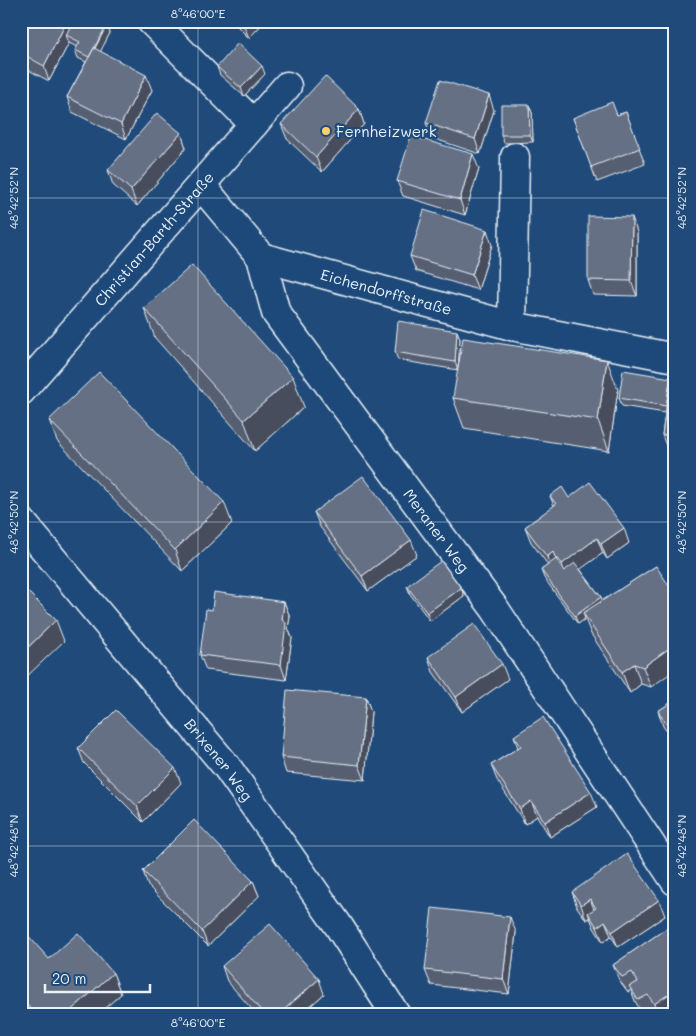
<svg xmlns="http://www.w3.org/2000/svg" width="696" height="1036" viewBox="0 0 696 1036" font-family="Mali,sans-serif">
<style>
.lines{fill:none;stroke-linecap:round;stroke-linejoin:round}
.minor-casing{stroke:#e8f1f8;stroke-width:31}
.minor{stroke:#1f4a7a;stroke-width:28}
.wall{fill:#575f72;stroke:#e8f1f8}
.shaded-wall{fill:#474e5d;stroke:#e8f1f8}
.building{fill:#656f85;stroke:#e8f1f8}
.ticks{fill:none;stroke:#e8f1f8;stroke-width:1;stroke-opacity:0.45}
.poi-dot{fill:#ffd166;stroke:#1f4a7a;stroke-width:2}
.labels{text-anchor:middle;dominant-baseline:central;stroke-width:4.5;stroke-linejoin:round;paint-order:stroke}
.poi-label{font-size:15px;fill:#e8f1f8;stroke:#1f4a7a;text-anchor:start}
.street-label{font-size:15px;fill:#e8f1f8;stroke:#1f4a7a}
.neatline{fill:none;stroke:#e8f1f8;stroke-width:2}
.ticks-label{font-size:12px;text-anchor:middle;fill:#e8f1f8}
</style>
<rect width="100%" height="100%" fill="#1f4a7a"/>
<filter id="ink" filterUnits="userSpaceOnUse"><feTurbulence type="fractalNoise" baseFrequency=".02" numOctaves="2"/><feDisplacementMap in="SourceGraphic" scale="10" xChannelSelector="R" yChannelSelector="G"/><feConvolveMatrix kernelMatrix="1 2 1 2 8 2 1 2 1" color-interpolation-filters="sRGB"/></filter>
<g filter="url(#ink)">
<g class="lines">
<g class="minor-casing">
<g id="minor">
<path d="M151,21l103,103"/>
<path id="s1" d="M201,185l60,72 15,56 219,296 180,272"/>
<path id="s2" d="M261,257l251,69 163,32"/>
<path d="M512,326l3,-169"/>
<path id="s3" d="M21,391l266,-305"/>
<path id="s4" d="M21,521l206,246 111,158 58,90"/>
</g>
</g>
<use href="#minor" class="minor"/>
</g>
<path class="wall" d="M21,21l86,4 3,8 -10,18 52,39 -26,49 -54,-27 -5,-15 19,-35 -8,-4 -3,-8 2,-3 -8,-4 -20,38 -28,-15z
M232,21h33l-16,17z
M217,67l48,7 -21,22 -24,-21z
M529,105l3,8 1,29 -29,1 -3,-8z
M359,109l5,15 -42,48 -35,-33 -6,-15z
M494,110l-14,44 -48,-16 -6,-15z
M626,112l19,52 -48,18 -24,-64 44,-3z
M181,133l5,15 -49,58 -24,-21 -5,-15z
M479,169l-14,46 -62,-19 -6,-15z
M637,232v64l-44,-1 -5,-15z
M492,245l-14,45 -62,-19 -6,-15z
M144,308l160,99 -49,44 -100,-113z
M457,331l3,8 -2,31 -60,-10 -3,-8z
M675,374v91h-2l-11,-30 3,-22 -43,-7 -3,-8 52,-20z
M618,390l-9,61 -145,-23 -11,-30z
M49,420l183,103 -50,48 -125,-130z
M550,496l19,2 60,45 -22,16 -4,-6 -23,16 21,28 1,4 54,-35 -5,121 -10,-3 -11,9 -39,-59 -6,-15 -7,5 -34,-46 -3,-8 7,-5 -17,-23 -6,-15 29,-21z
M314,512l103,43 -49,36 -48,-64z
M407,586l54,2 3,8 -34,25 -20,-27z
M284,602l6,15 -2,11 4,10 -6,42 -80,-10 -6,-15 12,-45z
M428,657l80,22 -46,33 -29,-40z
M366,697l5,15 -6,68 -79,-7 -5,-16z
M675,700v58l-6,-9 -3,-8 5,-3 -8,-12 -5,-15z
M514,736l83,71 -47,30 -13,-21 -12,8 -28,-44 -6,-15 27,-17z
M78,748l103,35 -38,39 -59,-59z
M143,871l110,10 6,15 -51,50 -60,-60z
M572,892l93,24 -47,31 -7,-11 -8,6 -9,-14 -4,-10 -4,2 -9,-13z
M667,928l-1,87h-9l-4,-5 -10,5 -8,-14 -4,-11 -3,2 -9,-12 -6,-15z
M516,932l-7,62 -78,-9 -6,-15z
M21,934l28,25 64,14 8,21 -24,21h-72l-4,-5z
M222,966l102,28 -24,21h-43l-30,-34z"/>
<path class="shaded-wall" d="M67,21h4l4,11 -9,3 3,8 -20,38 -5,-15z
M245,21h20l-16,17 -6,-15z
M107,25l3,8 -17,33 -3,-8z
M262,66l3,8 -21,22 -3,-8z
M146,75l6,15 -26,49 -5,-15z
M489,95l5,15 -14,44 -5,-15z
M529,105l3,8 1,29 -3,-7z
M359,109l5,15 -42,48 -6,-15z
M181,133l5,15 -49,58 -6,-16z
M473,154l6,15 -14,46 -5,-15z
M632,217l5,15v64l-6,-15z
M487,230l5,15 -14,45 -6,-15z
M457,331l3,8 -2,31 -3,-8z
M607,360l11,30 -9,61 -11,-31z
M293,377l11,30 -49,44 -11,-31z
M224,502l8,21 -50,48 -7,-21z
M624,528l5,15 -22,16 -6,-15z
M597,538l6,15 -36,26 -5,-15z
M411,540l6,15 -49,36 -6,-15z
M553,552l6,15 -6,5 -6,-15z
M461,588l3,8 -34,25 -3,-8z
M601,597l3,8 -21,8 2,6 -7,5 -3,-8z
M284,602l6,15 -2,11 4,10 -6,42 -5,-15 1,-45z
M56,620l8,21 -43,41v-28z
M675,644v26l-24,17 -8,-20z
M502,664l6,15 -46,33 -6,-15z
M634,664l7,20 -11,9 -8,-21z
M366,697l5,15 -6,68 -6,-15z
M673,728l2,3v12l-5,-13z
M175,768l6,15 -38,39 -6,-16z
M591,792l6,15 -47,30 -5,-15z
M531,801l6,15 -12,8 -5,-15z
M253,881l6,15 -51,50 -6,-15z
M590,899l6,15 -8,-1 2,5 -4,2 -5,-15z
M659,900l6,16 -47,31 -6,-15z
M510,917l6,15 -7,62 -6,-15z
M605,921l6,15 -8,6 -6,-15z
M113,973l8,21 -24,21h-31z
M319,979l5,15 -24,21h-22z
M675,990v19l-9,6h-8l-4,-11z"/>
<path class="building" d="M21,21h46l-23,45 -23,-13z
M73,21h27l7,4 -18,32 -14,-7 5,-8 -14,-7z
M238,43l24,23 -21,22 -24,-21z
M94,48l52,27 -25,49 -54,-27z
M325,76l34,33 -43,48 -35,-33z
M440,80l49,15 -14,44 -49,-16z
M612,102l5,13 9,-3 14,36 -49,19 -18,-49z
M501,105h28l1,30h-29z
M157,113l24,20 -50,57 -23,-20z
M411,136l62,18 -13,46 -63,-19z
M424,210l63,20 -15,45 -62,-19z
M588,216l44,1 -1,64 -43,-1z
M192,265l101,112 -49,43 -100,-112z
M398,321l59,10 -2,31 -60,-10z
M463,338l144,22 -9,60 -145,-22z
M623,370l48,8 -5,28 -47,-8z
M99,372l125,130 -49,48 -126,-130z
M671,373l4,1v63l-13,-2z
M363,476l48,64 -49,36 -48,-64z
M590,482l34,46 -23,16 -4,-6 -35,26 -9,-12 -6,5 -22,-30 31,-23 -6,-8 12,-9 7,11z
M556,559l8,12 11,-8 26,34 -26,19 -34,-46z
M441,561l20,27 -34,25 -20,-27z
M656,566l19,29v49l-32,23 -9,-3 -12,8 -39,-59z
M21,585l35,35 -35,34z
M214,592l70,10 -2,18 4,3 -5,42 -81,-10 6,-46 6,1z
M474,624l28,40 -46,33 -28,-40z
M287,690l79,7 -7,68 -78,-8z
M675,700v30l-2,-2 -3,2 -12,-19z
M116,710l59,58 -38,38 -59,-58z
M543,717l48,75 -46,30 -14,-21 -11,8 -29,-44 30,-19 -7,-10z
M675,736v18l-9,-13z
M194,820l59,61 -51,50 -59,-60z
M627,854l32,46 -47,32 -7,-11 -8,6 -9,-14 8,-5 -6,-9 -9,6 -9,-13z
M432,908l78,9 -7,62 -78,-9z
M270,924l49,55 -41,36h-13l-43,-49z
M667,928l8,10v52l-21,14 -6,-9 -10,5 -9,-14 9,-4 -6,-10 -10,5 -9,-12z
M24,931l25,28 29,-26 35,40 -47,42h-30l-15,-17v-64z"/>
</g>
<path class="ticks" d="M198,21v994M21,198h654M21,522h654M21,846h654"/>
<circle class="poi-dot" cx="326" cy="131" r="5"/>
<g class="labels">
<g class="poi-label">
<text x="336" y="131">Fernheizwerk</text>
</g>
<g class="street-label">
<text stroke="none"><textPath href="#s3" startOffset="202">Christian-Barth-Straße</textPath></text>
<text stroke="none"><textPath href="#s2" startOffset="130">Eichendorffstraße</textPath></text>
<text stroke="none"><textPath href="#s1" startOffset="422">Meraner Weg</textPath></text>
<text stroke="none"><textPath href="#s4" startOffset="310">Brixener Weg</textPath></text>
</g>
</g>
<rect width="696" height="1036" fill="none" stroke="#1f4a7a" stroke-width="55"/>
<path d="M45 984v8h105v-8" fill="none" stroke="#e8f1f8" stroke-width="2.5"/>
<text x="52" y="984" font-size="15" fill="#e8f1f8" stroke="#1f4a7a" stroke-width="4" paint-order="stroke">20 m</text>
<rect x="28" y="28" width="640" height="980" class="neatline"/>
<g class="ticks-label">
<text x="198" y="18">8°46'00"E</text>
<text transform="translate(14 198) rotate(-90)" y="4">48°42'52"N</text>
<text transform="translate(682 198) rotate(-90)" y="4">48°42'52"N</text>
<text transform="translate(14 522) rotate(-90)" y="4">48°42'50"N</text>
<text transform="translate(682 522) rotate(-90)" y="4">48°42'50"N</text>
<text transform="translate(14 846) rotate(-90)" y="4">48°42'48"N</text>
<text transform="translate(682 846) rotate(-90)" y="4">48°42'48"N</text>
<text x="198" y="1027">8°46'00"E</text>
</g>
</svg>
